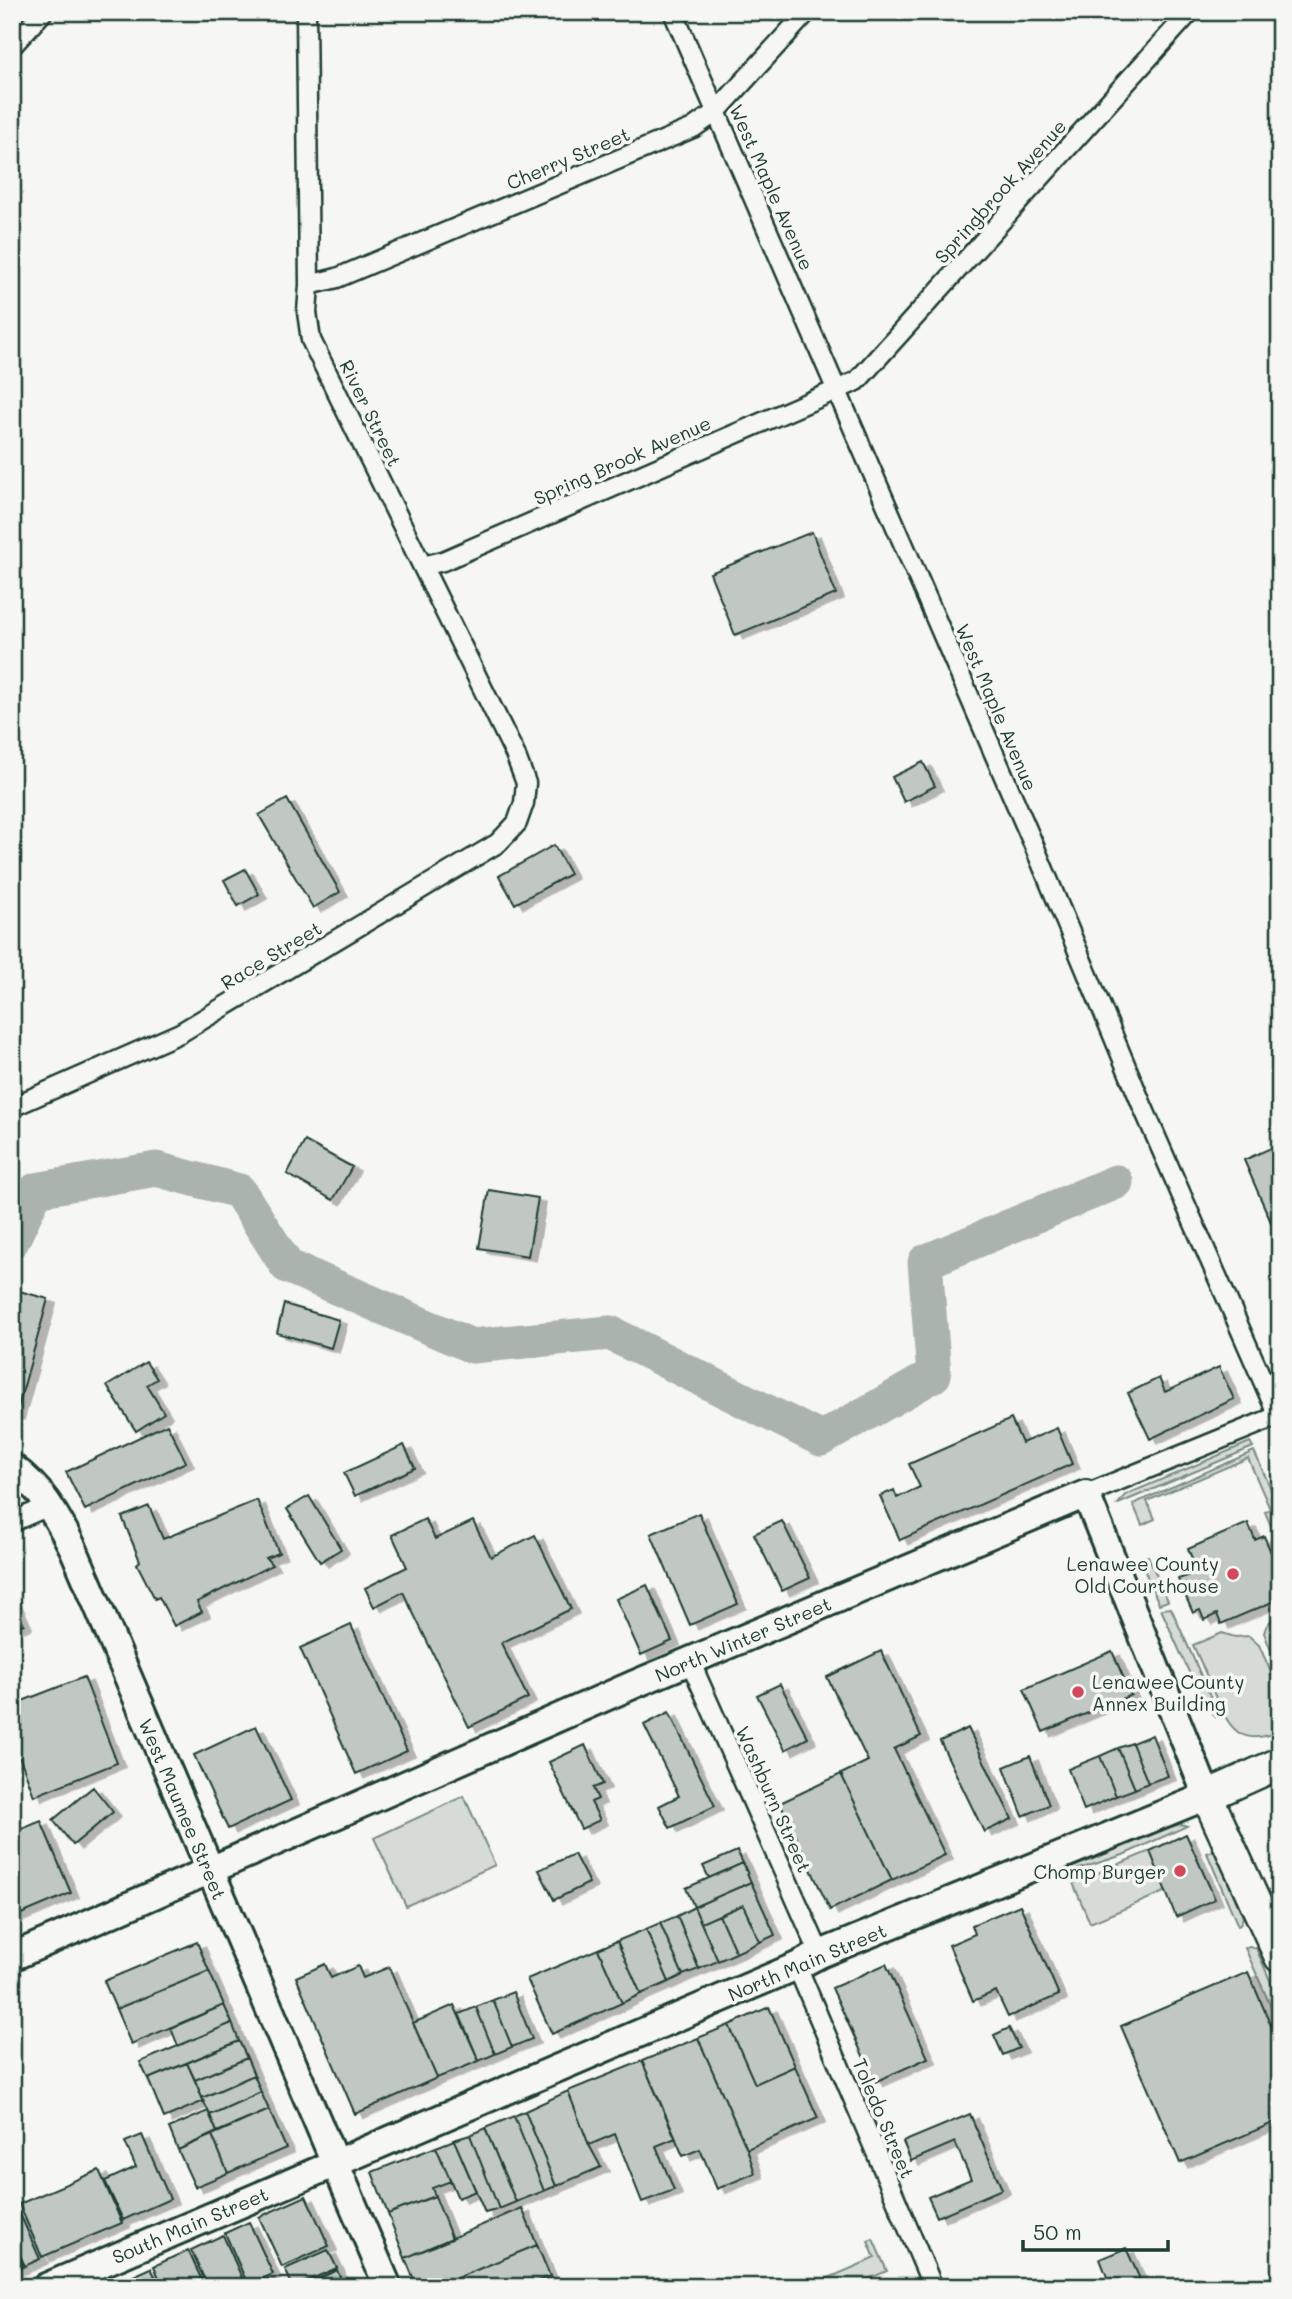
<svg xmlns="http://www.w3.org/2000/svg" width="1292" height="2299" viewBox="0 0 1292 2299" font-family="Mali,sans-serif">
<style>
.green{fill:#d6dbd6;stroke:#7a8c85;stroke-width:2}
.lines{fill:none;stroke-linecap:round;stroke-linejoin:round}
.river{stroke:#aab3ae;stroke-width:35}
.building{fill:#c1c8c3;stroke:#1f3d34;stroke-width:2;filter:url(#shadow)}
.street-casing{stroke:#1f3d34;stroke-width:23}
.secondary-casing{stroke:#1f3d34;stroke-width:32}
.primary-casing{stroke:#1f3d34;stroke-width:35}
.street{stroke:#f6f6f2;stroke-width:18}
.secondary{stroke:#f6f6f2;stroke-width:26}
.primary{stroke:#f6f6f2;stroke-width:30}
.poi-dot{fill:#d1495b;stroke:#f6f6f2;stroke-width:2.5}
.labels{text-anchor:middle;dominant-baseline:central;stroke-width:7;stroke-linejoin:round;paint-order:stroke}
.street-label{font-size:19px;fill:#1f3d34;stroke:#f6f6f2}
.poi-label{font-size:19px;fill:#1f3d34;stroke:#f6f6f2;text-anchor:end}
</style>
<defs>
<filter id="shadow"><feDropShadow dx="8" dy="4.5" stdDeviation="0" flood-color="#0004"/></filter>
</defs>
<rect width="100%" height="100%" fill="#f6f6f2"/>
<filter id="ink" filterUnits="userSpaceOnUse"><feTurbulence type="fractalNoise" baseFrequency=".0143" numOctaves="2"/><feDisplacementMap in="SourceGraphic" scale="14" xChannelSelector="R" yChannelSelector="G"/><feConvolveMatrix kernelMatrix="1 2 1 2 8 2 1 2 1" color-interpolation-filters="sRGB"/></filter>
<g filter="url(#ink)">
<path class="green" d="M1250,1442l3,5 -135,57 7,-9z
M1254,1451l26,58v38l-15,-35 5,-3 -22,-51 -101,43 8,18 -13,6 -9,-21z
M1148,1556l20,45 -9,3 -19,-44z
M1280,1604v69l-16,-40 2,-6 9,-12 1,-10z
M1171,1608l41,92 4,18 -20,-30 -35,-79z
M1222,1633l13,4 14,-1 10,9 18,41 -1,8 4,14v23c-40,17 -50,-2 -65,-35 -7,-17 -14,-34 -22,-51z
M464,1796l31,69 -89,41 -32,-68z
M1181,1824l6,2 -64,29 -50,16 -2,-3 97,-40z
M1215,1850l28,67 -3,8 -2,1 -31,-73z
M1150,1851l17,40 -77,32 -17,-40z
M1249,1946l7,2 24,55v24l-35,-79z
M873,2239l14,32 -37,16h-42l67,-29 -7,-17z"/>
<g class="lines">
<path class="river" d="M12,1241l24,-51 120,-21 83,22 48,75 185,80 138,-13 211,106 113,-64 -9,-113 191,-80"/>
</g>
<path class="building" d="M812,532l24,62 -101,41 -25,-62z
M923,762l12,24 -31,16 -12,-25z
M287,799l53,93 -27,16 -54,-93z
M554,845l16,29 -55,30 -16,-28z
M245,869l14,25 -21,12 -14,-26z
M305,1141l47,26 -19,33 -46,-26z
M1280,1144v99l-36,-83z
M489,1190l49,8 -10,58 -49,-8z
M12,1289l36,10 -32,116 -4,-1z
M284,1304l55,16 -8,28 -54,-15z
M146,1362l11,17 -10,6 17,28 -28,18 -29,-45z
M1219,1367l15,32 -84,40 -22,-46 31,-15 6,14z
M1011,1419l11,24 35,-15 15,36 -172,76 -20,-44 14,-6 3,8 23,-11 -11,-23z
M167,1424l19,38 -101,48 -19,-38z
M404,1445l11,23 -60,28 -11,-23z
M309,1496l32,53 -21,13 -33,-53z
M257,1500l22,53 -13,5 6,7 -75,37 5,10 -28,14 -15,-29 -4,2 -18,-35 3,-3 -18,-44 27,-11 14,33z
M699,1513l39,91 -48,21 -39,-91z
M425,1519l10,20 38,-18 18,36 44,-22 36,74 -70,34 27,55 -59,29 -66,-135 -29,15 -9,-19 42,-21 -15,-32z
M782,1521l28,57 -28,13 -28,-57z
M1248,1523l7,17 9,-4 16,37v18l-6,2 3,7 -56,24 -4,-10 -13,6 -4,-10 -7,3 -15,-34 9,-3 -2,-6 10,-5 -7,-16z
M647,1585l25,56 -31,14 -25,-56z
M12,1598l12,26 -12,5z
M351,1625l56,126 -51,23 -56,-126z
M881,1651l40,85 -27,13 51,106 -53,25 -51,-106 27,-13 -41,-84z
M1112,1651l19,44 -88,37 -19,-43z
M84,1677l33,86 -83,33 -14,-38 -8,3v-56z
M780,1684l28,54 -23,12 -28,-55z
M669,1712l46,94 -45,22 -11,-22 20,-10 -35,-71z
M256,1726l35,74 -63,29 -34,-74z
M968,1728l44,91 -28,13 -44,-91z
M1152,1735l16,41 -20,7 -16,-40z
M1132,1743l16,40 -13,6 -17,-41z
M585,1745l18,39 -10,4 5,11 -7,3 9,18 -19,9 -32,-67z
M1118,1748l17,41 -19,7 -16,-40z
M1030,1756l19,49 -26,11 -19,-49z
M1100,1756l16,40 -32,14 -16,-41z
M841,1774l51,106 -62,30 -50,-107z
M93,1787l20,25 -40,33 -20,-25z
M41,1821l30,72 -59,25v-85z
M1186,1834l29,65 -39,18 -26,-66z
M737,1851l6,12 -34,15 -6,-12z
M574,1854l15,29 -35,17 -15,-30z
M743,1863l8,19 -57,25 -8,-19z
M751,1882l24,53 -15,7 -17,-37 -42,18 -7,-16z
M743,1905l17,37 -24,11 -17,-38z
M1020,1905l39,90 -51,22 -12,-26 -23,10 -24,-56 26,-11 -3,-9z
M694,1907l24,54 -19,8 -22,-53z
M719,1915l17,38 -18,8 -17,-38z
M677,1916l22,53 -16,6 -23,-52z
M660,1923l23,52 -14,7 -23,-53z
M646,1929l23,53 -28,12 -24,-53z
M617,1941l24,53 -19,9 -24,-54z
M197,1942l12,29 -93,38 -12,-28z
M598,1949l24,54 -70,31 -25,-55z
M325,1964l6,14 27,-12 5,12 26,-11 48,111 -82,36 -59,-137z
M886,1964l42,94 -53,24 -43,-94z
M209,1971l15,34 -93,39 -15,-35z
M1248,1972l32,74v74l-100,43 -59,-137z
M513,1992l19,47 -20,8 -19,-47z
M493,2000l19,47 -17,7 -19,-47z
M224,2005l8,18 -54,23 -7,-18z
M454,2005l25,56 -42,17 -24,-55z
M476,2007l19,47 -16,7 -20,-47z
M769,2007l26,59 -40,18 -26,-59z
M232,2023l7,18 -91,38 -8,-17z
M729,2025l26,59 40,-18 23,52 -71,31 -49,-111z
M1009,2028l10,20 -16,7 -9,-20z
M698,2038l49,111 8,24 -38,16 -17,-40 -17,7 -41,-95z
M239,2041l8,17 -52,22 -8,-17z
M247,2058l7,17 -52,23 -7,-18z
M642,2061l34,77 -20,8 18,44 -32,12 -27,-68 -26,11 -21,-54z
M187,2063l17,38 -40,17 -16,-39z
M254,2075l7,17 -51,23 -8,-17z
M568,2091l21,54 12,22 -45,19 -31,-75z
M261,2092l8,18 -52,22 -7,-17z
M269,2110l17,38 -58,25 -16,-38z
M208,2111l9,21 -39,18 -9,-22z
M525,2111l31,75 -12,5 -30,-75z
M970,2114l32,75 -65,28 -9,-20 43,-18 -16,-37 -44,19 -8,-19z
M514,2116l30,75 -28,11 -31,-74z
M485,2128l31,74 -17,7 -29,-74z
M142,2135l28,64 -47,21 -18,-39 31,-14 -11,-25z
M212,2135l16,38 -33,14 -17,-37z
M470,2135l29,74 -14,4 -31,-73z
M454,2140l22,51 -18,7 -22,-51z
M436,2147l15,34 -19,7 3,8 -47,18 -16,-42z
M99,2170l23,53 -80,34 -23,-53z
M306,2196l23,50 -47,21 -23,-50z
M435,2196l17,43 -47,19 -17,-44z
M522,2208l15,37 -102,42h-18l-12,-29z
M20,2214l20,45 -15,7 -13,-28v-21z
M249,2222l24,52 -25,11 -23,-52z
M223,2235l23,52h-38l-17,-37z
M12,2242l11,25 -11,4z
M537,2245l13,31 -26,11h-89z
M1126,2248l14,31 -19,8h-10l-11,-28z
M188,2250l17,37h-42l-9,-21z
M328,2250l9,18 -44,19 -8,-18z
M151,2268l9,19h-51z
M337,2270l7,17h-43z"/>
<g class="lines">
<g class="street-casing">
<path id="street" d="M673,12l362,836 107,257 138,315
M12,46l31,-34
M309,285l28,-7 356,-150 23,-16 91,-100
M423,566l20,-5 414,-180 333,-369
M12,1107l168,-74 318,-190 19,-20 7,-20 2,-20 -11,-29 -204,-414 -4,-28 2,-27 -3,-273
M1086,1494l194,-79
M12,1522l39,-17
M690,1661l130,293
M797,1966l136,321"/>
</g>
<g class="secondary-casing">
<path id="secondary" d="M12,1467c32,24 43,47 61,81l315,739
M12,1957l623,-273 451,-190 121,302 -387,158 -23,12 -751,321"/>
</g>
<g class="primary-casing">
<path id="primary" d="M1280,1763l-73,33 73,161"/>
</g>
<use href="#street" class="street"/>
<use href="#secondary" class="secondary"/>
<use href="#primary" class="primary"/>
</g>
</g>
<g class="poi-dot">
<circle cx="1233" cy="1574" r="7"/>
<circle cx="1078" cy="1692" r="7"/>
<circle cx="1180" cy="1871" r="7"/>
</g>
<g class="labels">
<g class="street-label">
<text transform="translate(568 158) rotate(-23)">Cherry Street</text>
<text transform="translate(772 187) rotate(66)">West Maple Avenue</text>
<text transform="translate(1000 191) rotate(-48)">Springbrook Avenue</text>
<text transform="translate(371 413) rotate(64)">River Street</text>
<text transform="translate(622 460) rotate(-24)">Spring Brook Avenue</text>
<text transform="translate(997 707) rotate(67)">West Maple Avenue</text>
<text transform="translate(271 955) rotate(-31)">Race Street</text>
<text transform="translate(743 1639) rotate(-23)">North Winter Street</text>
<text transform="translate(774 1799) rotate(66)">Washburn Street</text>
<text transform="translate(183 1809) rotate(67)">West Maumee Street</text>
<text transform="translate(807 1962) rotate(-23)">North Main Street</text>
<text transform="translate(884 2118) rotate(67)">Toledo Street</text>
<text transform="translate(190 2225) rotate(-23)">South Main Street</text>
</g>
<g class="poi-label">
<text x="1219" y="1563">Lenawee County<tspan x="1219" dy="22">Old Courthouse</tspan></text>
<text x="1092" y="1681" text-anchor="start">Lenawee County<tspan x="1092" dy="22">Annex Building</tspan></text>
<text x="1166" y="1871">Chomp Burger</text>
</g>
</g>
<rect width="1292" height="2299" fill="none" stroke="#f6f6f2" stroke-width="42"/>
<rect x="21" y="21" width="1250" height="2257" fill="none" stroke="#1f3d34" stroke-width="2.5" filter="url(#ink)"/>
<path d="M1023 2240v10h145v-10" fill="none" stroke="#1f3d34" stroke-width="3.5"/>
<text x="1033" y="2240" font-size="21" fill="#1f3d34" stroke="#f6f6f2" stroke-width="5" paint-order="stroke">50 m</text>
</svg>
